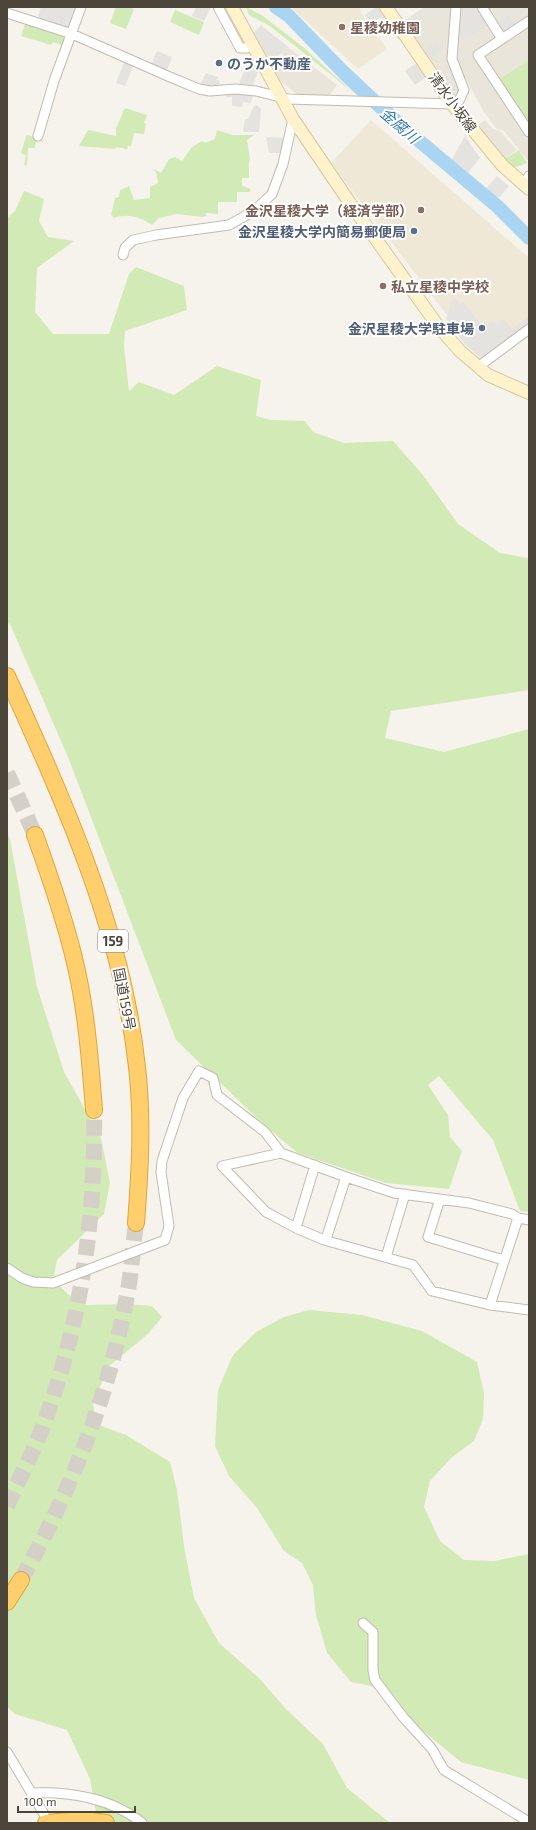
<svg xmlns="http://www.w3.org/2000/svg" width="536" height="1830" viewBox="0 0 536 1830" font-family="'Exo 2','Noto Sans JP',sans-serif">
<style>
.residential{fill:#eae5da}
.education{fill:#efe8d6}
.green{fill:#d2eab5}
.parking{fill:#e5e3e0}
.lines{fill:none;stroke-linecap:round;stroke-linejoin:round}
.river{stroke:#a9d4f2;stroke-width:14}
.highway-tunnel{stroke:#d4d0c8;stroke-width:16;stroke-dasharray:16 8;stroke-linecap:butt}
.street-casing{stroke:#c2bbae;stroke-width:11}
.secondary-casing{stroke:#d6c79b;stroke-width:14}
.highway-casing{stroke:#e0a43c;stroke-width:18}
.street{stroke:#fff;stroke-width:9}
.secondary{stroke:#fff3cd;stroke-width:12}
.highway{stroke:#ffcf6e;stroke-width:16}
.education-dot{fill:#8d6e63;stroke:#fff;stroke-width:1.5}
.service-dot{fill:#5c6f8a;stroke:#fff;stroke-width:1.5}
.labels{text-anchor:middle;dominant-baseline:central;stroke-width:4;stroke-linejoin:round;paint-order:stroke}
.shield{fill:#fff;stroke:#817c74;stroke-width:1}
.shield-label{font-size:13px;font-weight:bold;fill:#4b4439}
.education-label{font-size:14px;font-weight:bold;fill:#785e54;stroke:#fff;text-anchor:start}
.service-label{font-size:14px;font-weight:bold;fill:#4e5e75;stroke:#fff;text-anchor:end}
.street-label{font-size:14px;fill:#4b4439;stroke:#fff}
.water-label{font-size:15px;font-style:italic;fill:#2e7ab2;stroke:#fff}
</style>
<rect width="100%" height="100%" fill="#f6f3ec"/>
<path class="residential" d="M424,7h29l-5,30 1,22 4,12 -12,9 -38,-58z
M486,7h43v11l-12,8 -7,-12 -14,8z
M489,25l7,10 -2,6 -19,12 54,86 -1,22 -24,-30 -8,-3 -12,-16 -18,-33 -3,1 -7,-22 -1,-20 13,1z
M529,26v34l-30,19 -14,-21 1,-5z
M287,46l50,39 -9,12 -30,-2 -21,-17 -4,-10 11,-12 -3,-3z
M485,120l8,9 6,1 18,20 -14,10 -18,-22 -7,-13z"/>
<path class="education" d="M293,7h66l2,6 26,36 -29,20 -66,-61z
M371,120l158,138v67l-47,33 -18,-15 -18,-24 1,-4 -116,-152z"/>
<path class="green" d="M116,7h12l6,2 -8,20 -16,-6z
M246,7l17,9 40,31 52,47 -85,-68 -21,-11z
M280,7h4l12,11 80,75z
M175,10l29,12 -5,13 -29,-13z
M26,21l40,14 -2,11 -11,-4 -2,3 -30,-9z
M529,60v66l-30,-47z
M125,108l22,7 -3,8 2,1 -2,10 -10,-1 -3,13h-3l-1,3 -11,-2 -1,2 -36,-3 9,-16 28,6v-8z
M217,130l16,5h21l-7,5 3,20 -1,2v16h-7v8l9,3 -1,3h-13v10h-19v12l-12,-1v3l-3,1 -26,-3 -18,4 -7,7c-12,-8 -23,-12 -38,-7l-3,-3 4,-17 4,-1 1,-7 9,-4 5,14 16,-2v-11l8,-4 -2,-11 -4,-4 9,5 8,-14 6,-2 7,4 10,-14 10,-6 3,2 10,-4z
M28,135l17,7 -9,-1 -1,7h-7l-1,18 -3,-1 2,-10 -5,-2 5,-17z
M519,150l8,13 -14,5 -10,-8z
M24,191l20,8 -5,22 9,16 26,4 -37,27 -2,44 18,22h56l20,-60 7,-7 48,19 3,24 -62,21 -1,15 5,45 10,-9 35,13 43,-29 44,14 -5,36 15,4 34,1 8,11 31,11 49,-2 30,34 35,49 42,29 29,5v132l-138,21 -6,27 59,14 85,-23v483l-9,-1 -27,-71 -54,-64 -11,9 20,30 2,22 12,14 -13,38 -63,-6 -88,-30 -33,-27 -89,-86 -108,-283 -58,-133 -3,-1v-405l8,-7z
M7,832l3,7 27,148 27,85 37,66 9,45 -6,31 -47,46 -4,20 16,15 17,10 41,-1 25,2 10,11 -14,17 -39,32 -16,37 3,21 30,11 44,27 7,28 7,56 10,52 25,45 40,35 26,30 38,36 24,44 43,35h-292l-8,-44 -23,-49 -52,-16 -8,-7z
M309,1310l53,5 60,16 55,31 7,31 -1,26 -9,22 -23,17 -21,23 -6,26 16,34 24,19 30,1 35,-7v226l-68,-18 -40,-33 -40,-41 -30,-6 -24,-29 -11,-38 -3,-30 -11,-22 -18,-12 -27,-43 -28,-32 -14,-30 3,-56 15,-35 23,-23 28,-15z"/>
<path class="parking" d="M41,7h37l-8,23 -33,-12z
M196,7h15l-7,14 -12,-5z
M376,7h7l20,30 -4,3 -18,-23 -10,7 -6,-9z
M460,7h17l12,18 -21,14 -13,-1z
M510,14l7,12 -13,8 -8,-12z
M261,25l26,21 -16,19 -17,-32z
M437,41l6,9 -15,9 -5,-8z
M157,51l15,6 -5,13 -16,-6z
M249,58l9,14 -5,13 -14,-1z
M125,60l9,4 -9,22 -9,-3z
M419,61l10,14 -14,10 -10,-14z
M453,71l7,21 -4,7 -15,-19z
M206,73l12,4 -1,3 3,1 -2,5 -12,1 -6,-2z
M225,92l28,3 -2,8 -8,-1 -1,5 -10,-1v-9h-6z
M257,105l4,4 -2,23h-16l2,-13h3l6,-13z
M465,136l15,22 -12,15 -16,-14z
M266,137l18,1 -1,15h-14z
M497,176l12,10 -11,13 -12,-10z
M456,298l5,6 3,-2 19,25 10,-7 3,4 8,-5 8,10 17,-13v8l-47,34 -4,-2 -15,-14 -16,-23 4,-18z"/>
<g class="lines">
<path class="river" d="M276,7l13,9 56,58 54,50 98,82 32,32"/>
<path class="highway-tunnel" d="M7,773l28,62
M7,1506c12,-27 26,-53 36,-80 38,-102 53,-208 51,-316
M21,1580c51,-92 89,-186 107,-290 4,-22 5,-45 8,-67"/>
<g class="street-casing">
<path id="street" d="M218,7l22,41h7l5,-3
M482,7l20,32
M7,13l65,21 98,43 29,12 11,2 25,-2 21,2 32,8 164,5 7,-3 5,-11 -12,-31 4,-52
M529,21l-51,34 51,77
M38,136l16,-55 27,-74
M524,184l5,-8
M123,255l2,-7 8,-8 23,-5 73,-10 25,-14 18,-17 11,-30 10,-45
M478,367l51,-38
M281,1153l-59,13 44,46 30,16 28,12 89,25 19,26 58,14 39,5
M440,1199l-12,38 72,22 5,-1
M296,1228l19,-63
M324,1240l3,-4 19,-59 48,16 75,10 43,11 6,4 11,2
M386,1257l19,-63
M7,1268l15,10 11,4 20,1 112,-43 4,-14 -8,-54 1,-11 21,-63 16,-27 14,7 4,17 48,37 16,21 65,24
M490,1305l28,-87
M363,1623l10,9v38l2,10 28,37 29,32 12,21 85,52
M7,1752l37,62
M31,1793c37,-2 81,5 111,30"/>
</g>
<g class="secondary-casing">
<path id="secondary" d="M232,7l61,112 57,84 88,123 22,25 28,24 41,18
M386,7l66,97 50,61 27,24"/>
</g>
<g class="highway-casing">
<path id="highway" d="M7,676c57,126 115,252 130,391 6,52 3,104 -1,156
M35,835c14,39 28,79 38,119 13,51 17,104 21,156
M7,1602l14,-22
M46,1823l37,-3 23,3"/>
</g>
<use href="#street" class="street"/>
<use href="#secondary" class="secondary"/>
<use href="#highway" class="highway"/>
</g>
<g class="education-dot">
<circle cx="342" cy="27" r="4"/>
<circle cx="421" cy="210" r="4"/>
<circle cx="383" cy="286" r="4"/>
</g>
<g class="service-dot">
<circle cx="219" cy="63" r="4"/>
<circle cx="414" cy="231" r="4"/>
<circle cx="482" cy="328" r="4"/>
</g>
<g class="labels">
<rect class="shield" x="98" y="930" width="30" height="22" rx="3"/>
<g class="shield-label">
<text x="113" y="941">159</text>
</g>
<g class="education-label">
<text x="350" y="27">星稜幼稚園</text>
<text x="413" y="210" text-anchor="end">金沢星稜大学（経済学部）</text>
<text x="391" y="286">私立星稜中学校</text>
</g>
<g class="service-label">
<text x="227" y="63" text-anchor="start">のうか不動産</text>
<text x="406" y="231">金沢星稜大学内簡易郵便局</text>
<text x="474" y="328">金沢星稜大学駐車場</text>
</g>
<g class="street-label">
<text transform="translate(453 102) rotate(54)">清水小坂線</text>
<text transform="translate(125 999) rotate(79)">国道159号</text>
</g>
<g class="water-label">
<text transform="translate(400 125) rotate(41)">金腐川</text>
</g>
</g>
<rect width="536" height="1830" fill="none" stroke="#4b4439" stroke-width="16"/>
<path d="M18 1806v6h117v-6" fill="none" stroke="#4b4439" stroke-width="2"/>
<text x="24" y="1806" font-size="12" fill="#4b4439" stroke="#ffffff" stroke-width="3" paint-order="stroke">100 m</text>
</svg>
